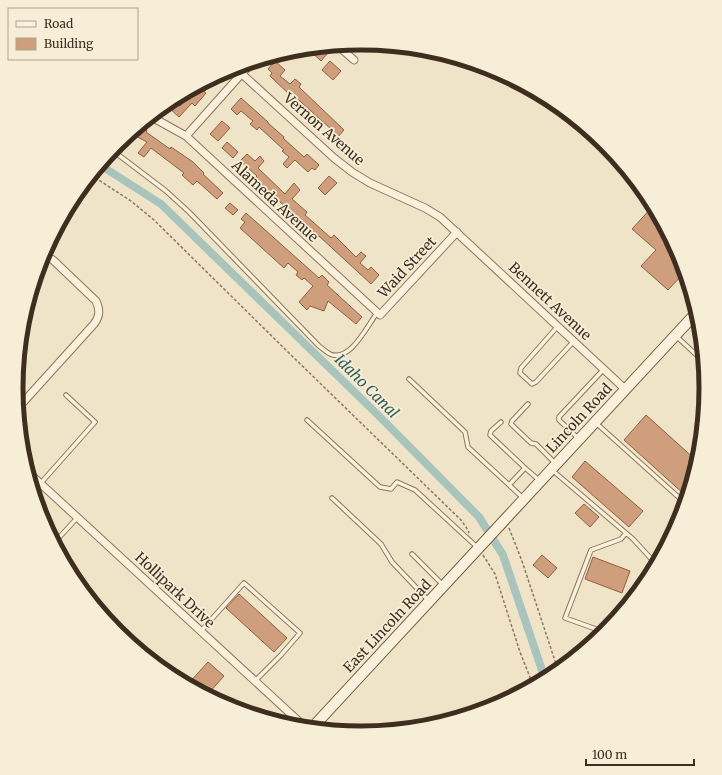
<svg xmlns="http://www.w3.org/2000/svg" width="722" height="775" viewBox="0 0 722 775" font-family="Merriweather,serif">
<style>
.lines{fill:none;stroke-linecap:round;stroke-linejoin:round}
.canal{stroke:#a9c4bc;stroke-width:8}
.building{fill:#cf9f7d;stroke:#8d5f41}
.service-casing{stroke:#8d765c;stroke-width:5.5}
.minor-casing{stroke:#8d765c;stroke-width:9}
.secondary-casing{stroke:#6f573f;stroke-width:12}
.path{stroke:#8d765c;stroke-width:1.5;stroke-dasharray:3 2;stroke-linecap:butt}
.service{stroke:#faf1dc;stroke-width:3.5}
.minor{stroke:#faf1dc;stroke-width:7}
.secondary{stroke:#faf1dc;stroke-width:10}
.labels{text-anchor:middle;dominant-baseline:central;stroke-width:3.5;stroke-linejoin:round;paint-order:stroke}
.street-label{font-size:14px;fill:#3d2e20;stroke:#f7eed8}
.water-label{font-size:15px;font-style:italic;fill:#2f5d5a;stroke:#f7eed8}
.rim{fill:none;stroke:#3d2e20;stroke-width:5}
</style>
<rect width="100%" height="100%" fill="#f0e4c8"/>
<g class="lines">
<path class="canal" d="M100,165l61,39 217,211 101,102 24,38 42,124"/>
</g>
<path class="building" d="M319,47l8,7 -6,7 -14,-13z
M275,61l10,9 -5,6 10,8 5,-5 6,5 -2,3 45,43 -8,9 -8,-7 3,-3 -39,-35 -1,2 -21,-20 2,-3 -4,-4z
M330,61l11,10 -8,9 -11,-10z
M220,74l-16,18 2,1 -11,13 -3,-3 -13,14 -11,-10 6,-7 6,6 20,-22z
M241,98l27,24v1l16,14 -1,1 21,19 3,-3 12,11 -4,5 -3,-2 -4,4 -13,-12 -8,8 -4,-4 6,-7 -7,-6 2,-1 -25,-23 -2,3 -7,-6 3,-3 -12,-10 -4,4 -6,-6z
M222,121l8,7 -12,13 -8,-7z
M139,125l8,5 -1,2 24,17 1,-2 22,15 11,11 -1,1 20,19 -6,6 -20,-18 -4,4 -11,-10 2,-2 -33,-25 -7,9 -6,-4 9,-11 -17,-9z
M227,142l11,10 -5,6 -11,-10z
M247,154l8,7 5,-5 4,5 -6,7 27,26 9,-11 6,7 -8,9 15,13 -2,3 26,23 3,-3 22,22 5,-5 5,4 -6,7 8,7 3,-3 8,8 -8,9 -52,-48 -1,1 -12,-10 -51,-49 2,-2 -17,-15z
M329,176l8,7 -12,12 -7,-7z
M230,203l8,7 -5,5 -8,-7z
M653,206l27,50 5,16 -17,18 -27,-24 15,-16 -24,-21z
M246,213l73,65 3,-3 7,7 -2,3 35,32 -6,7 -28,-23 -4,10 -14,-5 -3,4 -8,-8 14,-16 -9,-8 -2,2 -6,-5 2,-3 -10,-9 -4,5 -44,-40 5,-6 -4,-3z
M646,415l51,46 -9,30 -3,4 -61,-55z
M585,461l58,50 -14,16 -57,-50z
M584,504l15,13 -9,10 -15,-14z
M542,555l15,13 -9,10 -15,-13z
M593,557l37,14 -8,22 -37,-14z
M239,594l48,44 -13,14 -48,-44z
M208,662l16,14 -17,19 -19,-11z"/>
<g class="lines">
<g class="service-casing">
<path id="service" d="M112,150l54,41 23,21 130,134c3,2 7,6 11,8 20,9 37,-28 47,-41
M691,320l9,8
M558,326l-37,42 -1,5 12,11 4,-2 38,-41
M676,336l27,25
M409,379l56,53 3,15 41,38
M528,404l-16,17 -1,3 20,19 5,1 19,19
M307,420l73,67 11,2 6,-7 18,8 62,57
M501,422l-10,9 -1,4 35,33
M596,423l89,80
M700,437l1,4
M578,438l-19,-18v-3l45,-48
M552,470l81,69 23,25
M40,484l55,-62 -29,-27
M332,498l49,46 11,18 36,38
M523,498l-14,-13 16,-17 14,12
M55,542l22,-24
M412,554l30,30
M596,629l-31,-11 26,-68 30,-11 5,-6
M201,631l43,-48 56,50 -19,22 -26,26"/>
</g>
<g class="minor-casing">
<path id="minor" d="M337,45l17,15
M242,74l92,84 18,14 18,11 55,25 15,9 185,172
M150,116l36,20 194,179 77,-83
M186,136l67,-75
M18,408l76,-84c6,-8 6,-14 2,-23l-43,-41 -10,-6
M28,472l277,255"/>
</g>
<g class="secondary-casing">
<path id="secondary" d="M312,728l385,-416"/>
</g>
<path class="path" d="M91,175l40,26 23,19 137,135 170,165 7,10 1,3
M509,528l13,33 36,109
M483,555l12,19 25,78 13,33"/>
<use href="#service" class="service"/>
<use href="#minor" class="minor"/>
<use href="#secondary" class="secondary"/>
</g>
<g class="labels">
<g class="street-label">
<text transform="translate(324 129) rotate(41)">Vernon Avenue</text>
<text transform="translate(275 201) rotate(43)">Alameda Avenue</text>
<text transform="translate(407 267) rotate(-47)">Waid Street</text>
<text transform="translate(550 301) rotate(43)">Bennett Avenue</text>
<text transform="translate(579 418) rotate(-47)">Lincoln Road</text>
<text transform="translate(175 590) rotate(43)">Hollipark Drive</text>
<text transform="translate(387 626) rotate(-47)">East Lincoln Road</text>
</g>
<g class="water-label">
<text transform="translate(367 386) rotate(45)">Idaho Canal</text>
</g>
</g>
<path d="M0 0H722V775H0ZM23 388a338 338 0 1 1 676 0a338 338 0 1 1-676 0Z" fill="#f7eed8" fill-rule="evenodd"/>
<path class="rim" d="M23 388a338 338 0 1 1 676 0a338 338 0 1 1-676 0Z"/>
<rect x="8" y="8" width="130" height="52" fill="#f7eed8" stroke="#ada18e"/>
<rect x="16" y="21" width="20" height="6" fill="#faf1dc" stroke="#ada18e"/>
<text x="44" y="28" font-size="12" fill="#3d2e20">Road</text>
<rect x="16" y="38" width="20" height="12" fill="#cf9f7d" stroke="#ada18e"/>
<text x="44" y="48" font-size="12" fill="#3d2e20">Building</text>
<path d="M586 759v6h108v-6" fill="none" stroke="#3d2e20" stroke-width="2"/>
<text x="592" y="759" font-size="12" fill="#3d2e20" stroke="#f7eed8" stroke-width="3" paint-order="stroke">100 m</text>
</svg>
